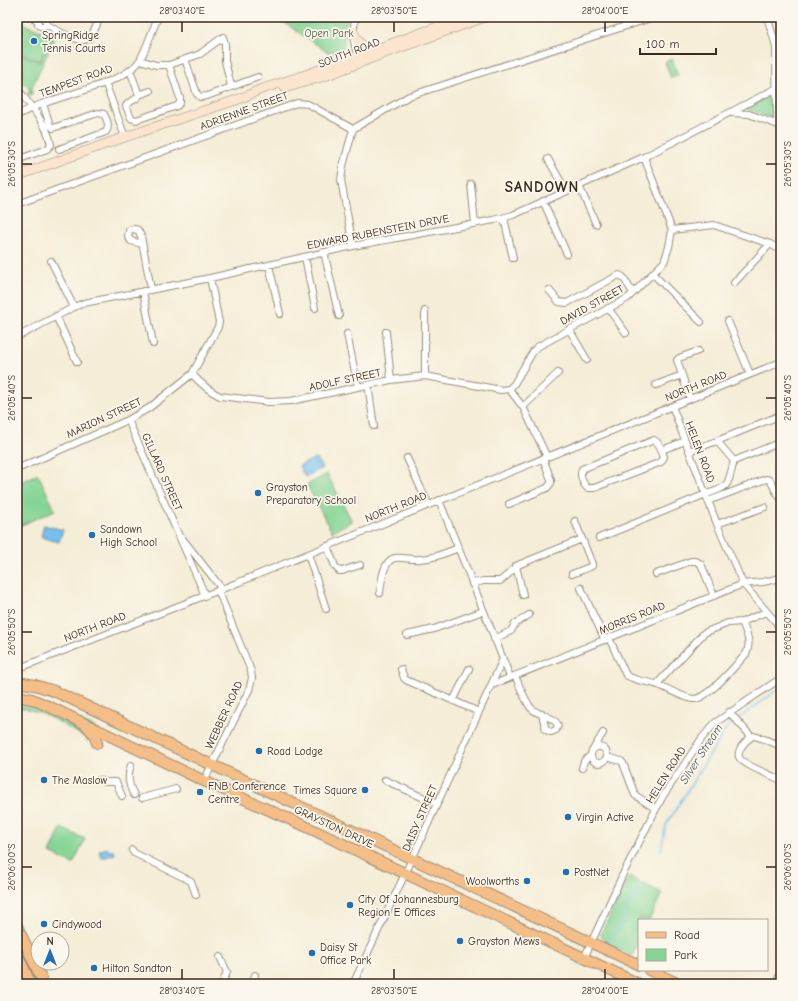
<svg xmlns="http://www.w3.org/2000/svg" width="798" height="1001" viewBox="0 0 798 1001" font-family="'Comic Neue',sans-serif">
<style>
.green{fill:#85d595;stroke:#60805a}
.water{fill:#76c0ef;stroke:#587586}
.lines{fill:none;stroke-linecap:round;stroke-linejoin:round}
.stream{stroke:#76c0ef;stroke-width:1.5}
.street-casing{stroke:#988c7a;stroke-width:8}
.secondary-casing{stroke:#988c7a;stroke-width:10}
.primary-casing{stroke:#988c7a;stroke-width:12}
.street{stroke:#fff;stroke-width:6}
.secondary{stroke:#fbe5cf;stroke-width:9}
.primary{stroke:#f6be87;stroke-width:10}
.ticks{fill:none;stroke:#3b2a1e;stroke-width:1.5}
.poi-dot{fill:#1f6fb2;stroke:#fbf7ec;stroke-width:1.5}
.labels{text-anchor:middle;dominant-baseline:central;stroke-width:3.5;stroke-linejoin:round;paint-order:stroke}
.park-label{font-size:11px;fill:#515d42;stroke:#fbf7ec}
.poi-label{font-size:11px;fill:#3b2a1e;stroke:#fbf7ec;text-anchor:start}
.street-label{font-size:11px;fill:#3b2a1e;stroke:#fbf7ec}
.water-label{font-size:12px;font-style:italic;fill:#4d575d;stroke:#fbf7ec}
.district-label{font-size:15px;font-weight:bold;letter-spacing:1px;fill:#3b2a1e;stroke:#fbf7ec}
.neatline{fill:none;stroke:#3b2a1e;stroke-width:1.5}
.ticks-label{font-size:10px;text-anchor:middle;fill:#3b2a1e}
</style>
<rect width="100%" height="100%" fill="#fbf7ec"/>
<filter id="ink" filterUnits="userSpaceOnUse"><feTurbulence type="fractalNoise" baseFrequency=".025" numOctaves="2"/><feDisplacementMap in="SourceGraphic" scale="8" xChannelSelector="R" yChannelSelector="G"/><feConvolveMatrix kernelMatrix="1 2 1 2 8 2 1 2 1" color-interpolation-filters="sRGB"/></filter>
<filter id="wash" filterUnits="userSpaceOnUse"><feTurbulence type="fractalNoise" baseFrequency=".012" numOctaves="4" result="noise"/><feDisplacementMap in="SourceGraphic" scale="16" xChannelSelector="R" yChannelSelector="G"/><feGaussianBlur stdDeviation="0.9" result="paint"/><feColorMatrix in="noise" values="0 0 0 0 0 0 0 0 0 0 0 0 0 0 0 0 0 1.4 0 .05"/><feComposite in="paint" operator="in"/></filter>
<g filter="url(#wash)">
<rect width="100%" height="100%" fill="#f4edd7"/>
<path class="green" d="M276,17h71l-4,32 -14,4z
M20,19l3,1 3,5 25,10 -11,26 -23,-10v-5l7,-17 -4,2 -3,-1v-10z
M52,37l3,1 -23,49v8h-3v-8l-10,-4 5,-16 -7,-2v-12l23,9z
M672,59l6,17 -7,2 -6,-16z
M771,94l3,3 -2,22 -27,-11z
M38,474l17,36 -38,17v-43z
M327,474l25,47 -20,11 -25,-47z
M17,696l78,31 -7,15 -2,-4c-21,-12 -44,-28 -69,-31z
M61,828l24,11 -12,25 -23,-11z
M629,877l33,16 -13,27h-10v21l-7,15 -27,-13 -4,-9z"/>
<path class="water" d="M316,458l6,10 -17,9 -6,-11z
M44,525l19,5 -4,12 -18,-5z
M107,848l2,3h5l1,3 -13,4 -3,-7z"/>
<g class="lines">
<path class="stream" d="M738,719l43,-32
M661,850l5,-25 61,-98 8,-6
M609,943c5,-8 12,-16 16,-24 2,-4 0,-8 2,-12 5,-9 14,-16 19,-25"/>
</g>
</g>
<g filter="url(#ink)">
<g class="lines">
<g class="street-casing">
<path id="street" d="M31,17l7,3v4l2,2h4l3,-3 -3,-5 -2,-1 -4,3
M355,17l-2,20 5,22
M767,17l7,22 2,9 1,76
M46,24c9,5 36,23 44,13 5,-5 7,-14 10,-20
M185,59l12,35 3,3 7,-1 51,-19
M140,60l16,5h13l31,-11 23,-17 2,7v17l6,25
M130,70l9,25c-2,6 -10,5 -13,11l5,12 5,2 41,-14 3,-3v-5l-11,-33
M105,82l20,55
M17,90c5,3 7,7 10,11 10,14 21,26 24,44l-4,4 -30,11
M139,95l11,-4
M43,104l7,21 3,3 45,-15 6,1c3,6 6,12 2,18l-47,17
M732,113l17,1 32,12
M17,116c28,-20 107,-29 123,-56 7,-13 12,-29 18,-43
M353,129l56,-33 245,-79
M353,129l-10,37 -2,14 12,66
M548,159l18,32
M471,184l4,40
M579,186l17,38
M543,201l24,53
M17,204l280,-101 11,1 45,25
M504,218l9,40
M672,230l42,-5 56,19 11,6
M142,244l-11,-3 -3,-4 1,-7 5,-1 4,1 3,6 10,53
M324,252l15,64
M305,257l10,51
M51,261l23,46
M269,265l11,49
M653,274l48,48
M734,283l36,-39
M549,290l10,12 8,1 52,-28 4,2 10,16
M143,291l10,53
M608,308l18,25
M56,316l21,46
M728,321l22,53
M569,329l18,31
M386,332l5,48
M347,334l11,53
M17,337l57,-30 10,-4 126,-25 143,-32 141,-26 19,-5 131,-58 133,-69
M192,374c8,9 17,17 28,22l49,6 22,-1 100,-21 34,-4 76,14 8,-1
M425,376v-65
M368,385l6,41
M656,385l26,-10
M690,399l-13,-39 2,-2 19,-7
M672,406l45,118 26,60 38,44
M523,407l35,-34
M128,420l77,175
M654,440c6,3 8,11 10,17l-3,5 -67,26h-7c-4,-4 -8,-13 -5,-19z
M717,441l17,20
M662,450l23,-9
M689,451l28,-10 64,-26
M547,457l-24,-50 -14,-18 5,-5 20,-34 3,-3 91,-49 36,-36 5,-15 3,-17 -28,-73
M407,458l21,46
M734,461l47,-19
M17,469l111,-49 21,-12 43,-34 26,-47 1,-5 -9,-44
M708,501l58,-22 4,1 8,15 3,3
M509,504l38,-16 4,-5v-3l-8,-22
M717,524l48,-17
M182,538l40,51
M599,538l107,-44c25,-7 21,-9 28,-33
M327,546l8,20 4,5h3l18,-6
M308,554l18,55
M516,566l7,29
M572,574l20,-8v-2l-17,-43
M656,574l35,-13h5l5,3 13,32
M472,584l11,-3h17l4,-3 14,-13 64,-26
M581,588l24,52
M380,593c1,-10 3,-33 15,-35 8,-1 17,2 25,1 13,0 25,-6 38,-11
M407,635l27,-6 49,-18
M609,638l17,37c11,7 22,6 32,10 11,4 23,12 35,14 14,1 43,-34 53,-45 6,-11 0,-22 -4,-32
M494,639l17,-8 4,-7 14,-9
M503,659l7,18
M17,669l205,-80 559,-227
M401,669l3,9 2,2 73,32
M515,676c5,10 9,23 16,32 7,8 22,7 27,17l-2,5 -5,2 -5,-2 -4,-16
M657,684l47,-51 24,-10 14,-1 24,-10
M492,685l251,-101 20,-2 18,-4
M453,701l16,-32
M729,712l21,23
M754,736l10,3 17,7
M750,738c-5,3 -13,12 -11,19 2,7 34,19 42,23
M591 755a8 8 0 1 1 16 0a8 8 0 1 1-16 0Z
M594,748l9,-15
M607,757l14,4 2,2 12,32 21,14
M131,765c-4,11 -3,20 3,30
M582,768l2,-7 6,-5
M99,780l7,2h10l6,14
M385,780l52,24
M204,781l45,-91 3,-12 -1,-7 -33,-81
M142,798l34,-9
M132,850l2,3 57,28 5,14
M220,957l7,15 -5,12
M584,958l39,-84 33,-65 7,-13 39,-58 13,-15 66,-45
M252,984l3,-9
M353,984l59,-125 91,-200 -64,-159
M776,984l5,-12"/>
</g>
<g class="secondary-casing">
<path id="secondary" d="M353,31c6,13 8,16 22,17
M285,88l40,-12 63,-24 97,-35
M17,176l108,-39 117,-39 17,-8 46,-15 160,-58"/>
</g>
<g class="primary-casing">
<path id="primary" d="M17,682l18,3 19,6 585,274
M17,696l15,3 16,7 156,75 103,46 332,157
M86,725l8,9 3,9
M17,926l27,58
M17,954l14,30
M649,970l30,14"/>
</g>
<use href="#street" class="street"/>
<use href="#secondary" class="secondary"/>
<use href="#primary" class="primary"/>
</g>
</g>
<path class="ticks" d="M182,22v10M394,22v10M605,22v10M22,164h10M766,164h10M22,398h10M766,398h10M22,632h10M766,632h10M22,867h10M766,867h10M182,969v10M394,969v10M605,969v10"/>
<g class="poi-dot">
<circle cx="34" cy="41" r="4"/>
<circle cx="258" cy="493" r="4"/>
<circle cx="92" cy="535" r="4"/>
<circle cx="259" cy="751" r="4"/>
<circle cx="44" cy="780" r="4"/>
<circle cx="365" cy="790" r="4"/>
<circle cx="200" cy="792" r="4"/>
<circle cx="568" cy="817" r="4"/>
<circle cx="566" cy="872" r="4"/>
<circle cx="527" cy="881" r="4"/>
<circle cx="350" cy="905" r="4"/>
<circle cx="44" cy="924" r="4"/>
<circle cx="460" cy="941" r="4"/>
<circle cx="312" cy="953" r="4"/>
<circle cx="94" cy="968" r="4"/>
</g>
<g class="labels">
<g class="park-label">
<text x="329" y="33">Open Park</text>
</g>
<g class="poi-label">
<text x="42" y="35">SpringRidge<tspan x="42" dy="13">Tennis Courts</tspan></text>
<text x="266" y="487">Grayston<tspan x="266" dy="13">Preparatory School</tspan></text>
<text x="100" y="529">Sandown<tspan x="100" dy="13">High School</tspan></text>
<text x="267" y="751">Road Lodge</text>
<text x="52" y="780">The Maslow</text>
<text x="208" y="786">FNB Conference<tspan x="208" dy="13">Centre</tspan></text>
<text x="357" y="790" text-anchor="end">Times Square</text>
<text x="576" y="817">Virgin Active</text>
<text x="574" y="872">PostNet</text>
<text x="519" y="881" text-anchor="end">Woolworths</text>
<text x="358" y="899">City Of Johannesburg<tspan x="358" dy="13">Region E Offices</tspan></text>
<text x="52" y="924">Cindywood</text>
<text x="468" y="941">Grayston Mews</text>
<text x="320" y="947">Daisy St<tspan x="320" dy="13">Office Park</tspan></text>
<text x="102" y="968">Hilton Sandton</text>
</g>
<g class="street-label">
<text transform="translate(349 53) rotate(-21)">SOUTH ROAD</text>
<text transform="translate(76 81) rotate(-20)">TEMPEST ROAD</text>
<text transform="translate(244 111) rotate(-20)">ADRIENNE STREET</text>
<text transform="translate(378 232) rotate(-11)">EDWARD RUBENSTEIN DRIVE</text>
<text transform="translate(592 305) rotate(-29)">DAVID STREET</text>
<text transform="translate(345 380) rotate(-12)">ADOLF STREET</text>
<text transform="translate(696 386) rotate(-22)">NORTH ROAD</text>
<text transform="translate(104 418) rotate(-25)">MARION STREET</text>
<text transform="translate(700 452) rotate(69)">HELEN ROAD</text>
<text transform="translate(162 472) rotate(66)">GILLARD STREET</text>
<text transform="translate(396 507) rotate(-22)">NORTH ROAD</text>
<text transform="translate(632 618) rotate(-22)">MORRIS ROAD</text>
<text transform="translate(95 627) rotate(-21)">NORTH ROAD</text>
<text transform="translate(224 715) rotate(-65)">WEBBER ROAD</text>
<text transform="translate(666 775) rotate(-58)">HELEN ROAD</text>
<text transform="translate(420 818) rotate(-66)">DAISY STREET</text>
<text transform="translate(334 827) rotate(25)">GRAYSTON DRIVE</text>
</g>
<g class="water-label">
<text transform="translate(701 754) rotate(-57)">Silver Stream</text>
</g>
<g class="district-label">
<text x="542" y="187">SANDOWN</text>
</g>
</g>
<rect width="798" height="1001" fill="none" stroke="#fbf7ec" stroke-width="44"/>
<rect x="638" y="919" width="130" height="52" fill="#fbf7ec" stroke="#aea59a"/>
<rect x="646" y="932" width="20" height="6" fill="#f6be87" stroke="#aea59a"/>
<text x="674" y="939" font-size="12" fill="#3b2a1e">Road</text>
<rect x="646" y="949" width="20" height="12" fill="#85d595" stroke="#aea59a"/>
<text x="674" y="959" font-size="12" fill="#3b2a1e">Park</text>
<g transform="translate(50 951)"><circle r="19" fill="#fbf7ec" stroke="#aea59a"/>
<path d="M0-3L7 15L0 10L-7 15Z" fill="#1f6fb2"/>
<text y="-6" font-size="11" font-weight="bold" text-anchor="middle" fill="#3b2a1e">N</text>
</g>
<path d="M640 48v6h76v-6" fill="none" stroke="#3b2a1e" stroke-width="2"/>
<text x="646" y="48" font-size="12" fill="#3b2a1e" stroke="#fbf7ec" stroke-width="3" paint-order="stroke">100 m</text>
<rect x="22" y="22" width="754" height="957" class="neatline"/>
<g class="ticks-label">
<text x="182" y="14">28°03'40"E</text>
<text x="394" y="14">28°03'50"E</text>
<text x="605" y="14">28°04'00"E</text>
<text transform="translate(11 164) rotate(-90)" y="4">26°05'30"S</text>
<text transform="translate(787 164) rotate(-90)" y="4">26°05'30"S</text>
<text transform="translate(11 398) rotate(-90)" y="4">26°05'40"S</text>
<text transform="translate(787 398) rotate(-90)" y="4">26°05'40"S</text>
<text transform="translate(11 632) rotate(-90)" y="4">26°05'50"S</text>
<text transform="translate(787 632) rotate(-90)" y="4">26°05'50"S</text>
<text transform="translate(11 867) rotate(-90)" y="4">26°06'00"S</text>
<text transform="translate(787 867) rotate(-90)" y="4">26°06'00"S</text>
<text x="182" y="994">28°03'40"E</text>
<text x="394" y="994">28°03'50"E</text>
<text x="605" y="994">28°04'00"E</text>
</g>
</svg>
